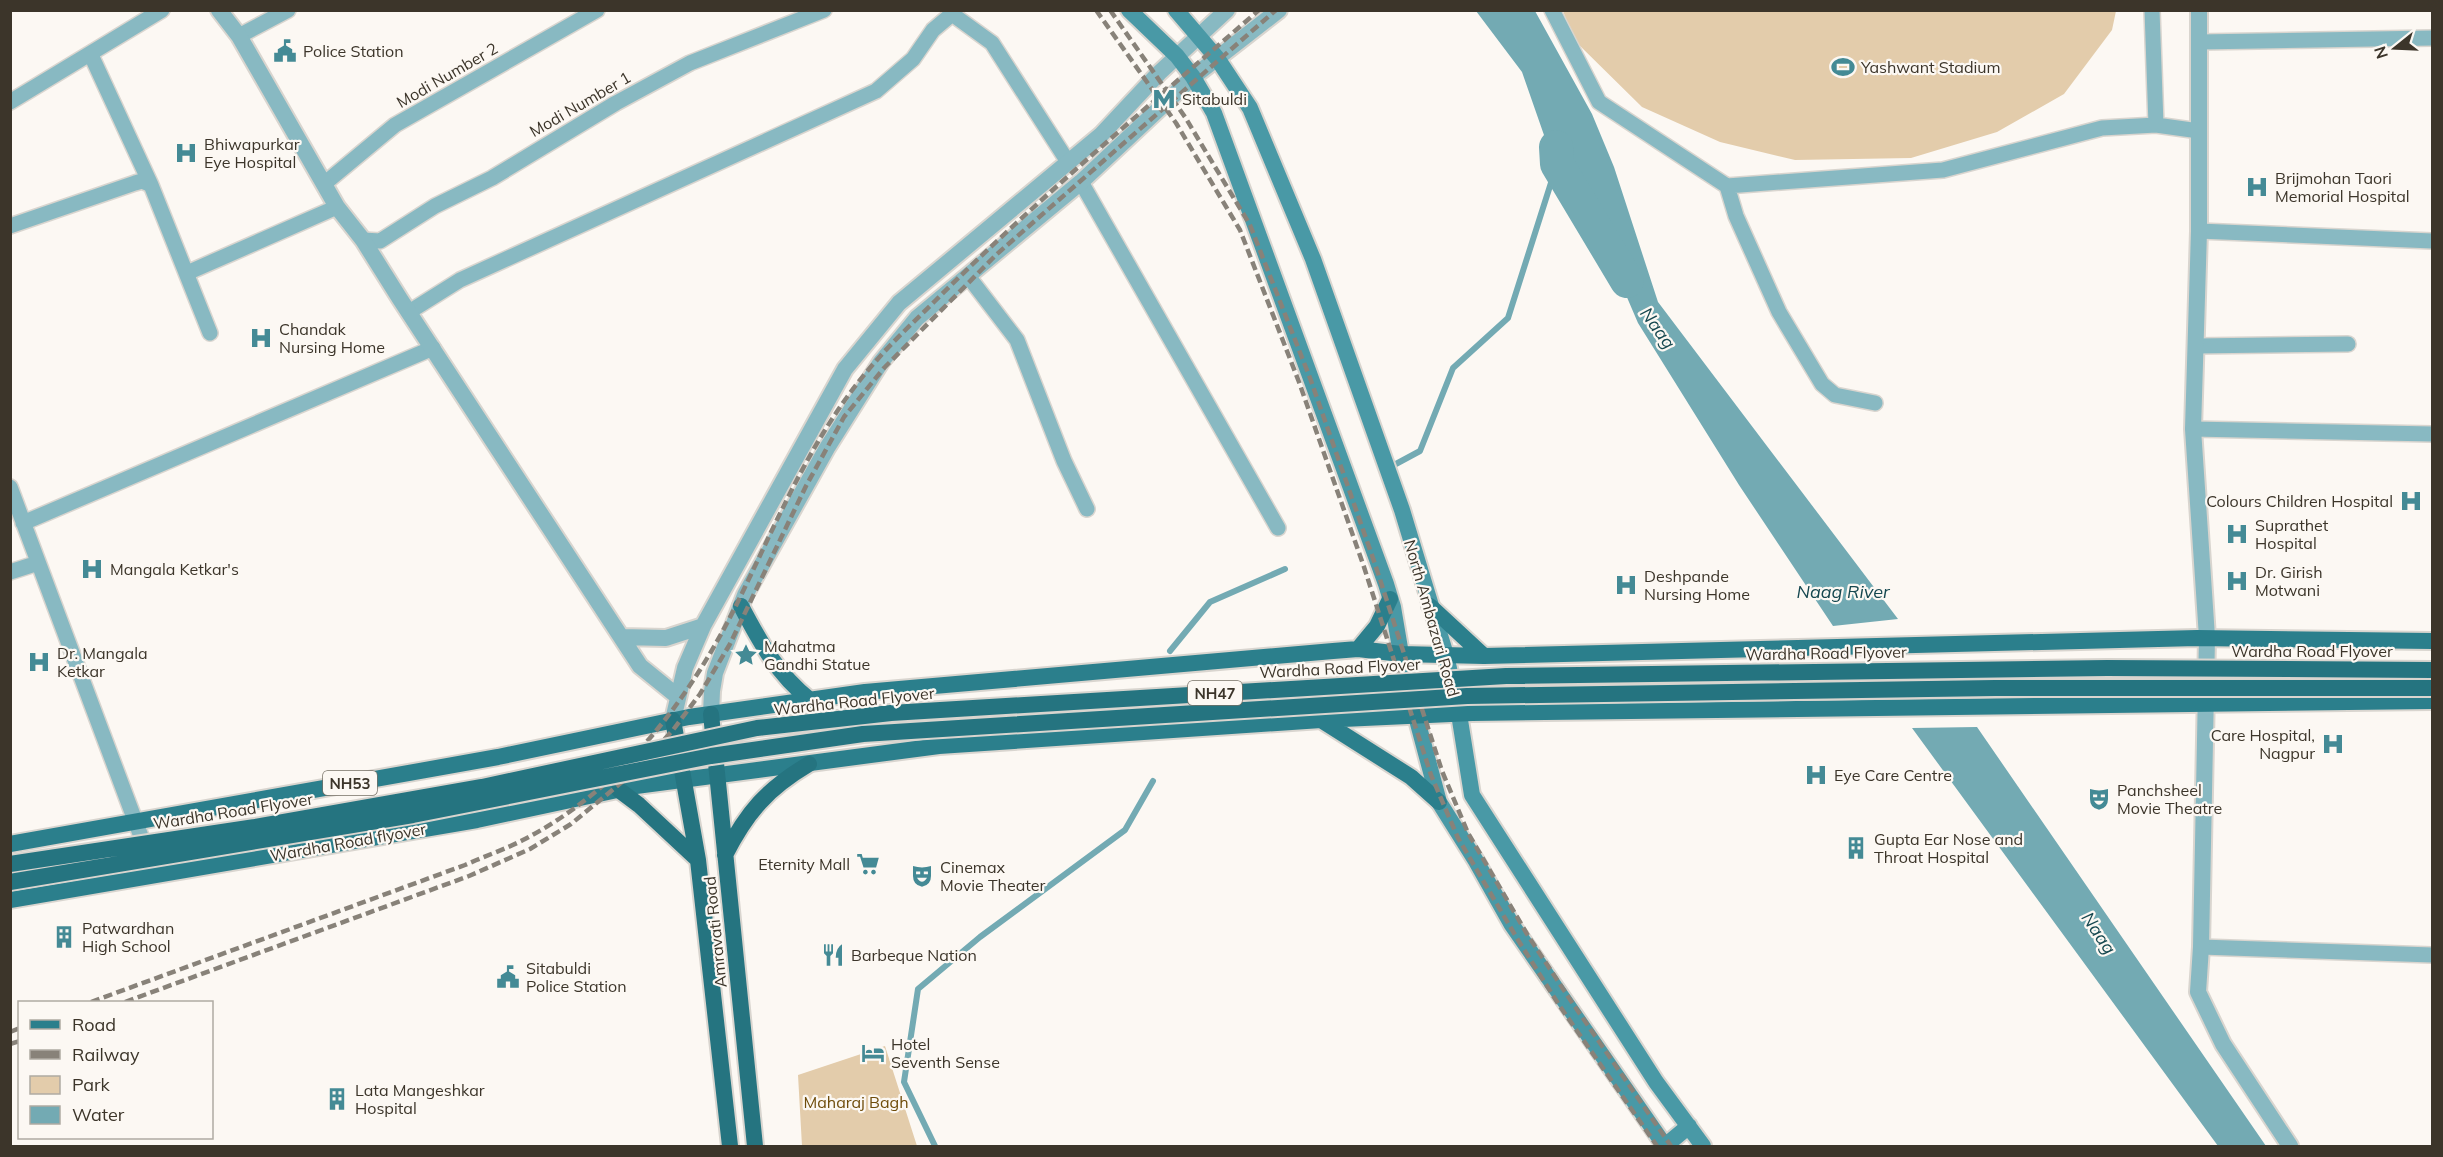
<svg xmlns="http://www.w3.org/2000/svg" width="2443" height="1157" viewBox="0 0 2443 1157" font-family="Mulish,sans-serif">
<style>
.green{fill:#e3ccab}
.water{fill:#73aab3}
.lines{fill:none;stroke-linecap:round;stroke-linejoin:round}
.stream{stroke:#73aab3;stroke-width:6}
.river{stroke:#73aab3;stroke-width:34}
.minor-casing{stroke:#d9d5cf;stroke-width:18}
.tertiary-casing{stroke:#d9d5cf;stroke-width:20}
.secondary-casing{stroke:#d9d5cf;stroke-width:20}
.primary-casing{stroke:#d9d5cf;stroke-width:20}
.trunk-casing{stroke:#d9d5cf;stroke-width:20}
.minor{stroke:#88b9c2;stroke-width:15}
.tertiary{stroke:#88b9c2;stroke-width:16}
.secondary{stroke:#4999a6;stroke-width:16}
.primary{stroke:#2b7f8c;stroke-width:16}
.trunk{stroke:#257480;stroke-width:16}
.rail{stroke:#888279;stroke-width:4.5;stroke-dasharray:9 4.5;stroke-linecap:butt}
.trunk-bridge-casing{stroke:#d9d5cf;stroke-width:20;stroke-linecap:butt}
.trunk-bridge{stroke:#257480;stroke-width:16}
.labels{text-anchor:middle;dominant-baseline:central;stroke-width:4.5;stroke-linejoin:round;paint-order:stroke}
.shield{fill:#fcf8f3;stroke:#767066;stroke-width:1.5}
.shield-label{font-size:15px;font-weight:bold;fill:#3c352a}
.poi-label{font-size:16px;fill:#3c352a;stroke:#fcf8f3;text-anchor:start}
.street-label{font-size:16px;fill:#3c352a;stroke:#fcf8f3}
.park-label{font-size:16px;fill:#6f4c0a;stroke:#fcf8f3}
.water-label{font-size:18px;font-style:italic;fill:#15474f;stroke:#fcf8f3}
</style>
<rect width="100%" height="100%" fill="#fcf8f3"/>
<path class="green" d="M1563,11h553l-4,19 -48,64 -67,38 -86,26 -116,2 -75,-18 -78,-35 -68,-67z
M885,1046l32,100h-115l-4,-71z"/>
<path class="water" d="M1476,11h59l57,103 22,53 44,135 240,317 -65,7 -94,-141 -101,-162 -42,-98 -44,-67 -30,-86z
M1977,727l289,419h-48l-306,-418z"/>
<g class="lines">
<path class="stream" d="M1394,465l26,-14 33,-83 55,-50 49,-154
M1170,651l40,-49 75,-33
M935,1146l-31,-64 14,-93 62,-52 145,-107 28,-49"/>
<path class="river" d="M1556,147l1,17 70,117"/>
<g class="minor-casing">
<path id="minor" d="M1552,10l47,92 128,84 216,-16 159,-42 54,-3 43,6
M2152,10l4,115
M239,36l49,-26
M2199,42l233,-4
M91,55l60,130
M10,102l152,-92
M1081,182l197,346
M324,184l71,-59 202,-115
M1727,186l9,30 43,96 43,72 13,11 40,8
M10,226l125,-43 7,-2 9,4 59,148
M2199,231l233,10
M363,240l17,1 55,-35 57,-28 124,-75 74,-40 134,-53
M187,273l150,-66
M968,276l49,64 47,121 23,48
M409,312l51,-32 416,-189 37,-32 20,-29 19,-16 40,29 76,119
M2196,346l152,-2
M2193,429l239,5
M10,487l138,368
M23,523l410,-175
M10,572l28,-9
M2201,947l231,8"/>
</g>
<g class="tertiary-casing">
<path id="tertiary" d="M219,10l20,26 98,171 26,33 37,59 240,367 37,30
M2199,10v221l-6,198 14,208 -6,310 -3,45 25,52 67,102
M621,637l45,1 37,-12
M711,714l1,-23 3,-18 30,-78 82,-147 54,-86 36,-44 164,-136 112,-105 86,-67
M673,720l12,-52 18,-42 142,-257 54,-66 202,-168 58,-62 68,-63"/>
</g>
<g class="secondary-casing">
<path id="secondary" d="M1129,10l48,46 16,21 21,36 172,471 7,23 8,47 15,62 23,86 37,59 36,64 153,221
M1176,10l41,48 33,50 63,151 89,251 44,145 13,59 13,81 184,287 47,64
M1665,1146l24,-20"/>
</g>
<g class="primary-casing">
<path id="primary" d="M741,606c19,36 36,68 69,94
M1430,606l54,50
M1358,649l19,-23 13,-27
M1321,720l90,57 28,25
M10,844l488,-87 191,-40 176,-25 468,-41 25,-2 43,5 83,2 713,-18 235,3
M10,900l467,-80 159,-34 303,-40 382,-26 151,-7 960,-12"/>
</g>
<g class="trunk-casing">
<path id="trunk" d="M711,714l44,432
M673,720l25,140 32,286
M619,790l20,15 59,55
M725,855c22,-43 42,-66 84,-91"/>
</g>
<use href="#minor" class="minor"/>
<use href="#tertiary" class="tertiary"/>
<use href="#secondary" class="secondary"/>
<use href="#primary" class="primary"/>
<use href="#trunk" class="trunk"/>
<path class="rail" d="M1096,10l80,113 64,107 59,152 65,185 67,208 27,63 60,102 41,65 98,141
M1110,10l75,107 65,108 60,153 65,186 67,207 26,62 59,101 42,64 102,148
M91,1002l374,-137c20,-9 41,-16 60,-26 103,-54 171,-148 220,-252 38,-79 72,-160 131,-226 18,-21 39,-40 59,-60 102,-102 214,-195 324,-291
M125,1002l344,-126 61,-27 41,-25 62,-51 40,-43 27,-36 30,-50 76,-158 38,-69 40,-49 113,-114 279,-244
M10,1032l10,-4
M10,1044l10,-3"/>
<g class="trunk-bridge-casing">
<path id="trunk-bridge" d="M10,864l245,-37 227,-40 275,-59 134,-15 615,-37 601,-8 325,2
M10,882l403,-67 298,-59 152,-22 604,-38 528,-8h437"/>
</g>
<use href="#trunk-bridge" class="trunk-bridge"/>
</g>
<defs>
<g id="civic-bare" transform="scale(1.8)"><path d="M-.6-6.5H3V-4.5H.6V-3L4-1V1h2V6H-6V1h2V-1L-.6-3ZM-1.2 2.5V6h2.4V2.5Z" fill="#448a95" stroke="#fcf8f3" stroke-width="2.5" paint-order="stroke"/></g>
<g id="stadium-bare" transform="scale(1.8)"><path d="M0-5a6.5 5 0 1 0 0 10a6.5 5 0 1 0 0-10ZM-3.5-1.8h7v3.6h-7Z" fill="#448a95" stroke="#fcf8f3" stroke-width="2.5" paint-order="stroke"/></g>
<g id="metro-bare" transform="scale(1.8)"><path d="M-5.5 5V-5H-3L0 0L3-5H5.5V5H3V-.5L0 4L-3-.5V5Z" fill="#448a95" stroke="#fcf8f3" stroke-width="2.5" paint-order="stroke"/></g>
<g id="hospital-bare" transform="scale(1.8)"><path d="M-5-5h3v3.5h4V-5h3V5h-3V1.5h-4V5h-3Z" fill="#448a95" stroke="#fcf8f3" stroke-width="2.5" paint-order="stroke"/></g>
<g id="sight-bare" transform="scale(1.8)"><path d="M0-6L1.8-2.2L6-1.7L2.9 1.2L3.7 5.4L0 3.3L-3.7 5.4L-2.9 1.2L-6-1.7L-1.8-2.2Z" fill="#448a95" stroke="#fcf8f3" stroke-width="2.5" paint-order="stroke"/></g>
<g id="theatre-bare" transform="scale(1.8)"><path d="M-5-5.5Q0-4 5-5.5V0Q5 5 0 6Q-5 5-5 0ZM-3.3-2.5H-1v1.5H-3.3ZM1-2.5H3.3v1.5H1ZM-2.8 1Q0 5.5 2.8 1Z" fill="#448a95" stroke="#fcf8f3" stroke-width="2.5" paint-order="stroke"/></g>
<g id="building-bare" transform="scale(1.8)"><path d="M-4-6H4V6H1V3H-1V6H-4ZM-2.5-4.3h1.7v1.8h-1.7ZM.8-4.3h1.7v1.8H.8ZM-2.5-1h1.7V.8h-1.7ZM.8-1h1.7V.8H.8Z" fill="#448a95" stroke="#fcf8f3" stroke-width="2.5" paint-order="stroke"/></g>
<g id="supermarket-bare" transform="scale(1.8)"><path d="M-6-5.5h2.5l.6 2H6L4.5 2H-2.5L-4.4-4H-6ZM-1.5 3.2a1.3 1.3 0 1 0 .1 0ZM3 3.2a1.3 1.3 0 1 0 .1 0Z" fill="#448a95" stroke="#fcf8f3" stroke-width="2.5" paint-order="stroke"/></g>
<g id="restaurant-bare" transform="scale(1.8)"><path d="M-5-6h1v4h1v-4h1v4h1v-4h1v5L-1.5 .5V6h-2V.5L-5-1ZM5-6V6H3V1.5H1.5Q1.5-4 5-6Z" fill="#448a95" stroke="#fcf8f3" stroke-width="2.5" paint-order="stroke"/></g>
<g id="hotel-bare" transform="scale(1.8)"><path d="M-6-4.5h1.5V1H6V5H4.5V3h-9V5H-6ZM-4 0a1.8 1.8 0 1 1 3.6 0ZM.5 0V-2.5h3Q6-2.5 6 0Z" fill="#448a95" stroke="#fcf8f3" stroke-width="2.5" paint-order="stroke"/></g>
</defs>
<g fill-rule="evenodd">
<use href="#civic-bare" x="285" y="51"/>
<use href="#stadium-bare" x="1843" y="67"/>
<use href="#metro-bare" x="1164" y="99"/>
<use href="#hospital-bare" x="186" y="153"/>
<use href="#hospital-bare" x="2257" y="187"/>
<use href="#hospital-bare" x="261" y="338"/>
<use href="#hospital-bare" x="2411" y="501"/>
<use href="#hospital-bare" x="2237" y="534"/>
<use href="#hospital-bare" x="92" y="569"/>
<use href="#hospital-bare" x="2237" y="581"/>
<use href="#hospital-bare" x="1626" y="585"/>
<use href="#sight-bare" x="746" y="655"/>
<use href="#hospital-bare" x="39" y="662"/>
<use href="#hospital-bare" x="2333" y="744"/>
<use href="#hospital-bare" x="1816" y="775"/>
<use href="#theatre-bare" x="2099" y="799"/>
<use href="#building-bare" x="1856" y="848"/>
<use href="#supermarket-bare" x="868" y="864"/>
<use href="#theatre-bare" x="922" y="876"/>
<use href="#building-bare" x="64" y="937"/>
<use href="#restaurant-bare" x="833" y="955"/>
<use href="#civic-bare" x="508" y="977"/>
<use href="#hotel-bare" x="873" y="1053"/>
<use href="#building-bare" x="337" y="1099"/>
</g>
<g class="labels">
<g class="shield">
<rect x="1188" y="681" width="54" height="24" rx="4.5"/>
<rect x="323" y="771" width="54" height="24" rx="4.5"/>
</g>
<g class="shield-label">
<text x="1215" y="693">NH47</text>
<text x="350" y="783">NH53</text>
</g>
<g class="poi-label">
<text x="303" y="51">Police Station</text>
<text x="1861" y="67">Yashwant Stadium</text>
<text x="1182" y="99">Sitabuldi</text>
<text x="204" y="144">Bhiwapurkar<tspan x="204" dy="18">Eye Hospital</tspan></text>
<text x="2275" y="178">Brijmohan Taori<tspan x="2275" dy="18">Memorial Hospital</tspan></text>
<text x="279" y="329">Chandak<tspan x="279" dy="18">Nursing Home</tspan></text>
<text x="2393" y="501" text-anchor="end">Colours Children Hospital</text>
<text x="2255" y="525">Suprathet<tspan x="2255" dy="18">Hospital</tspan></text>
<text x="110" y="569">Mangala Ketkar's</text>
<text x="2255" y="572">Dr. Girish<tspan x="2255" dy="18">Motwani</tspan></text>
<text x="1644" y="576">Deshpande<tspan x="1644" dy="18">Nursing Home</tspan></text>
<text x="764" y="646">Mahatma<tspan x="764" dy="18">Gandhi Statue</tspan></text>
<text x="57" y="653">Dr. Mangala<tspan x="57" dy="18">Ketkar</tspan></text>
<text x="2315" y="735" text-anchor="end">Care Hospital,<tspan x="2315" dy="18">Nagpur</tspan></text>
<text x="1834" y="775">Eye Care Centre</text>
<text x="2117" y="790">Panchsheel<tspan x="2117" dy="18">Movie Theatre</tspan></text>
<text x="1874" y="839">Gupta Ear Nose and<tspan x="1874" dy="18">Throat Hospital</tspan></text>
<text x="850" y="864" text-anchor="end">Eternity Mall</text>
<text x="940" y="867">Cinemax<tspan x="940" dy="18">Movie Theater</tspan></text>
<text x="82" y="928">Patwardhan<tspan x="82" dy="18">High School</tspan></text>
<text x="851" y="955">Barbeque Nation</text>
<text x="526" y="968">Sitabuldi<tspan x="526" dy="18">Police Station</tspan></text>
<text x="891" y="1044">Hotel<tspan x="891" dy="18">Seventh Sense</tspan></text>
<text x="355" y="1090">Lata Mangeshkar<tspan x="355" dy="18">Hospital</tspan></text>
</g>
<g class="street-label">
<text transform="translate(447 75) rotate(-30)">Modi Number 2</text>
<text transform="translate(580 104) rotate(-30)">Modi Number 1</text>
<text transform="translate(1432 618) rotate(74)">North Ambazari Road</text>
<text x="2312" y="651">Wardha Road Flyover</text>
<text transform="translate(1826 653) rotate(-1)">Wardha Road Flyover</text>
<text transform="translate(1340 668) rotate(-3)">Wardha Road Flyover</text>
<text transform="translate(854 701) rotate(-6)">Wardha Road Flyover</text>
<text transform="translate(233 811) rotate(-9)">Wardha Road Flyover</text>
<text transform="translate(348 842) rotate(-10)">Wardha Road flyover</text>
<text transform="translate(715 932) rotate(-96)">Amravati Road</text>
</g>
<g class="park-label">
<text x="856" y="1102">Maharaj Bagh</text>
</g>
<g class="water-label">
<text transform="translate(1658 328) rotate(54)">Naag</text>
<text x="1843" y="591">Naag River</text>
<text transform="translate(2099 933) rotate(56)">Naag</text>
</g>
</g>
<rect width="2443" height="1157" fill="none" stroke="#3c352a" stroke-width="24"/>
<rect x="18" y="1001" width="195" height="138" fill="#fcf8f3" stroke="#afaaa3" stroke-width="1.5"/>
<rect x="30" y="1020" width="30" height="9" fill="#2b7f8c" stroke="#afaaa3" stroke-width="1.5"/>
<text x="72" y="1031" font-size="18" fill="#3c352a">Road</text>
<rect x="30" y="1050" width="30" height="9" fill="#888279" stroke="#afaaa3" stroke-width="1.5"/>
<text x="72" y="1061" font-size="18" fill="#3c352a">Railway</text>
<rect x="30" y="1076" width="30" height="18" fill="#e3ccab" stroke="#afaaa3" stroke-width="1.5"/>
<text x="72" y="1091" font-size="18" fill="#3c352a">Park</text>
<rect x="30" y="1106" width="30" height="18" fill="#73aab3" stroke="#afaaa3" stroke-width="1.5"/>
<text x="72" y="1121" font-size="18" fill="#3c352a">Water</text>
<g transform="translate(2395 48) rotate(252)" stroke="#fcf8f3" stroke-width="4.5" paint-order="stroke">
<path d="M0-4.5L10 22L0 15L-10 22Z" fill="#3c352a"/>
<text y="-9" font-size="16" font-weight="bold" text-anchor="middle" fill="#3c352a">N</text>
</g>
</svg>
